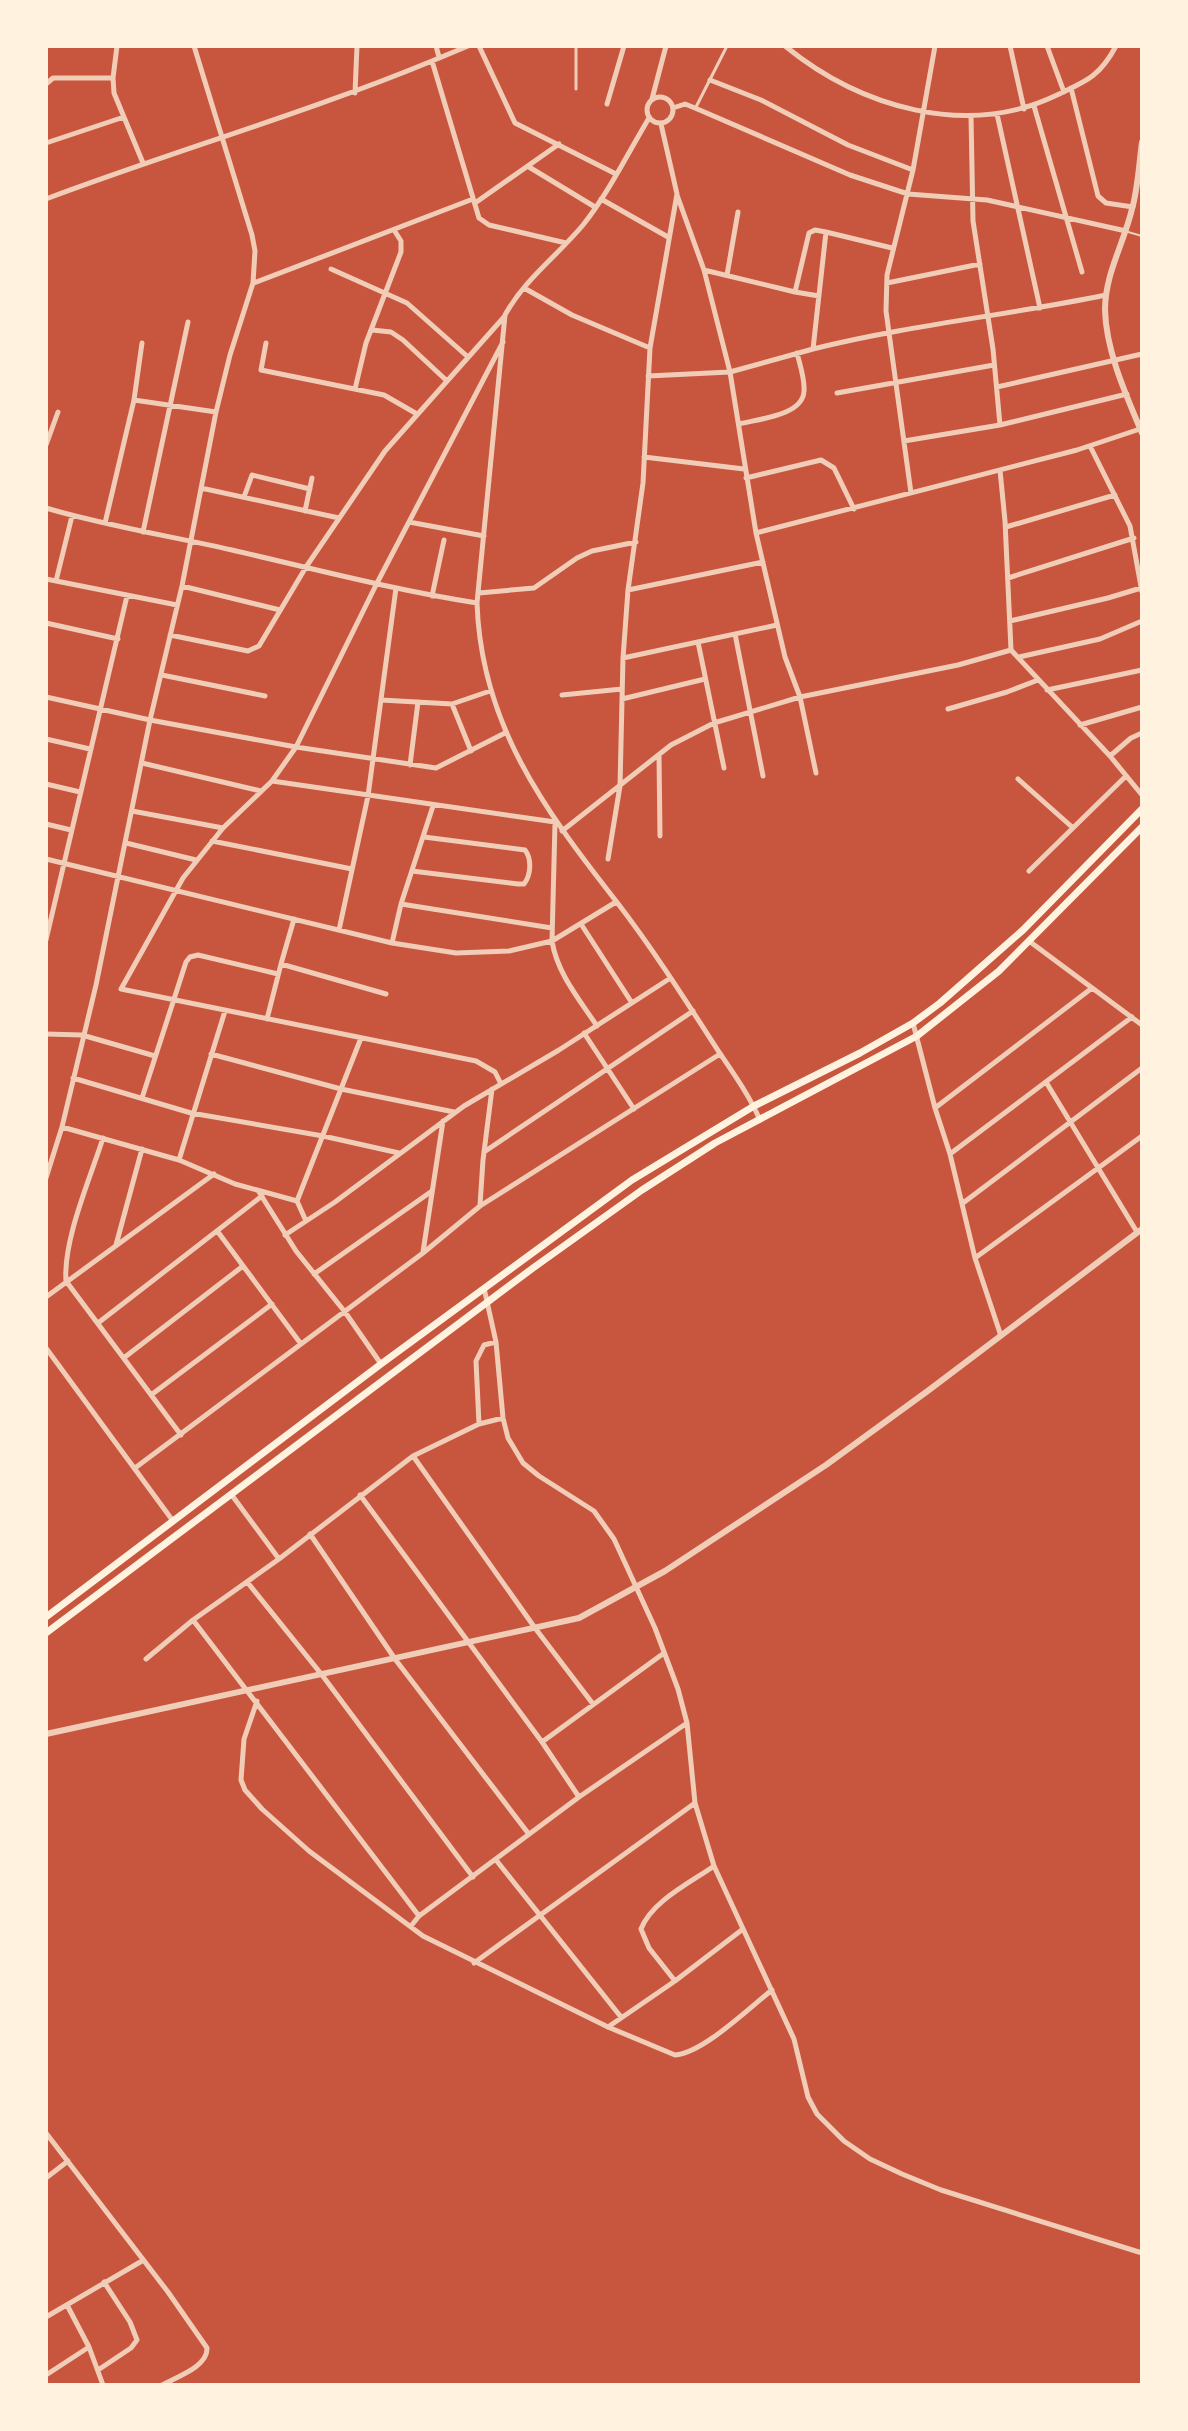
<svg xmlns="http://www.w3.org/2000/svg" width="1188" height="2431" viewBox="0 0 1188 2431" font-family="'Open Sans',sans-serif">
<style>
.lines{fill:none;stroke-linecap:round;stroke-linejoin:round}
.service{stroke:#f1ccb7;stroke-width:2}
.pedestrian{stroke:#f1ccb7;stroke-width:3}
.minor{stroke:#f1ccb7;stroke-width:5}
.tertiary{stroke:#f1ccb7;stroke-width:6}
.primary{stroke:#fff3e0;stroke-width:7}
</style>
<rect width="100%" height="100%" fill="#c8553d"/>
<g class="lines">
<path class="service" d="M1128,232l14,4"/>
<path class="pedestrian" d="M576,46v43
M696,107l31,-61"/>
<path class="minor" d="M117,46l-4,32 1,15 29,70
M436,46l3,11
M479,46l36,77 101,51
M785,46c75,61 181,93 272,49 30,-14 43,-19 59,-49
M1010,46l14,63
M1047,46l17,46
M432,61l36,-15
M710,80l51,20 87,45 65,25
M46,84l7,-6h60
M1071,88l27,108 8,7 27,4
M355,93l2,-47
M647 110a13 13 0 1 1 26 0a13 13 0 1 1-26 0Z
M652,99l14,-53
M607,104l17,-58
M1034,106l48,166
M673,108l12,-4 10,4 155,67 58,19 79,6 139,31
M997,114l43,194
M971,116l2,105 20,128 7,76 127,-31
M649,118c-21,35 -40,74 -66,107 -26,31 -58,54 -78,90l-28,288c4,121 67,206 139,298 37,48 70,100 103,151 15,22 30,43 41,68
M46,143l78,-26
M529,167l66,40
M677,195l27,75 26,102 26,161 29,124 15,40 16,76
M46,199c128,-48 260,-86 386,-138l47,157 10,7 77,18
M601,199l67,38
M475,203l84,-59
M331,269l76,34 61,54
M704,270l91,22 14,-59 6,-3 11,2
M727,275l11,-63
M254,283l219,-84
M887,283l93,-19
M524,288l48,27 78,33
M795,292l24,4
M372,330l19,2 12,8 44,41
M266,343l-5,27 123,25 33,19
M813,349c97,-24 196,-34 293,-54
M648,376l82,-4 83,-23 13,-117 66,16
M997,387l145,-33
M355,389l11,-46 35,-91v-11l-7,-11
M837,393l157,-28
M134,400l82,12
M739,424c18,-5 64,-8 65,-33 1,-12 -4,-26 -7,-38
M904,441l96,-16
M46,445l12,-33
M1090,446l40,80 12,66
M644,457l100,12
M1000,470l5,51 6,129 99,106 32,39
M746,478l75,-18 13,8 20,41
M201,488l138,30
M911,493l-25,-182 1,-36 26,-105 22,-124
M244,497l8,-22 58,14
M46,508c61,18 124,28 186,42 82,19 162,40 245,53
M305,511l7,-33
M409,522l75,14
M105,523l29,-123 8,-57
M1006,527l109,-32
M143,532l45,-210
M756,533l321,-83 63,-21
M1008,578l126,-40
M46,579l131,26
M56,581l16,-65
M182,586l98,24
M628,590l135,-28
M479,593l55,-5 43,-30 15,-7 44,-9
M432,596l12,-56
M1010,621l98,-23 33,-10
M46,623l72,16
M735,634l28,142
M170,635l78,16 11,-5 47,-79 79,-116 119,-134
M698,642l26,126
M1019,657l81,-18 42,-18
M623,658l154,-33
M162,675l103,21
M1047,690l95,-20
M562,695l60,-6
M46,697l104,23 146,27 140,21 69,-35
M622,699l83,-20
M381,700l71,4 38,-13
M452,704l19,47
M948,709l59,-17 31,-12
M1080,725l62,-18
M46,739l44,10
M659,755l1,81
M1110,756l21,-18 11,-5
M142,763l119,28
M410,765l8,-63
M1018,779l54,48
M272,781l283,41
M46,784l34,8
M132,811l91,17
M555,823l-3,118c5,32 27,58 45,85
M46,824l25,6
M562,831l109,-86 43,-22 86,-26 158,-32 53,-15
M212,841l140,28
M126,843l70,17
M46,859l346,84 64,10 53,-2 43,-10 64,-39
M608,859l12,-73 3,-128 5,-68 15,-107 7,-135 27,-154 -16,-70
M412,871l106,13h6c7,-9 8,-25 1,-34l-101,-13
M1029,871l97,-95
M401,904l151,24
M581,924l51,79
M339,930l29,-134 28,-208
M46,940l81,-344
M1029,941l113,84
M392,943l9,-39 32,-98
M281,964l13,-45
M267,1019l14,-55 105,30
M913,1023l22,85 15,46 25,104 26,78
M584,1033l50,76
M46,1034l36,1 73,21
M211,1054l130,35 113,23
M73,1078l118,35 132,23 76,17
M1046,1082l91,150
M501,1084l-6,-12 -19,-11 -355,-72 62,-111 40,-50 49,-47 24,-34 80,-162 127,-243
M142,1098l44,-136 4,-5 8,-2 80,19
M935,1108l157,-120
M62,1127l117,33 56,24 62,17
M103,1138c-13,41 -40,102 -37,143l115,154
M484,1152l209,-141
M950,1154l182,-137
M179,1160l46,-149
M46,1178l16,-51 34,-142 54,-265 32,-134 34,-174 14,-57 23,-72 2,-32 -3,-16 -58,-189
M259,1192l37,59 49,61 36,52
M963,1203l179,-135
M480,1205l3,-45 9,-71
M306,1221l-9,-20 64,-163
M218,1232l83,112
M285,1235l50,-33 129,-96 95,-56 110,-71
M116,1245l26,-96
M423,1252l20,-131
M975,1258l167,-122
M314,1274l118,-83
M484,1288l12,54 7,76 5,20 15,25 16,13 55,35 20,28 41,89 23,61 9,34 8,80 19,63 80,173 14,58 9,17 27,27 26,18 32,15 39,16 201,63
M46,1297l168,-123
M98,1323l164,-127
M46,1348l127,173
M125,1357l118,-91
M151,1395l121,-91
M479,1424l-3,-63 8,-16 12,-3
M413,1456l66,-32 24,-6
M135,1468l288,-215 57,-47 240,-152
M231,1494l48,65
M360,1495l182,247 37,55
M310,1534l85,125 133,174
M248,1583l74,92 151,202
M193,1620l226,296
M146,1659l47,-39 86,-61 134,-103 122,172 58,76
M257,1701l-13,38 -3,41 4,10 17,19 47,42 114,85 185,91 67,28c28,-2 74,-47 97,-65
M542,1742l122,-89
M496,1860l125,157
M411,1926l8,-10 160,-119 108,-74
M474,1963l221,-160
M675,1981l-26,-33 -8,-19c11,-28 49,-46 73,-63
M608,2027l67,-46 68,-52
M46,2133l122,159 39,56c1,19 -31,29 -45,37
M46,2178l22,-17
M46,2317l96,-56
M89,2347l14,38
M98,2370l33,-22 6,-8 -7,-18 -26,-40
M46,2375l43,-28 -22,-42"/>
<path class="tertiary" d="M1142,142c-3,22 -4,46 -10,67 -8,34 -27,65 -27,101 1,41 21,85 37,123
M46,1734l533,-116 86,-47 161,-106 103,-75 213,-161"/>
<path class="primary" d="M46,1617l335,-253 251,-184 122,-74 106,-53 53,-30 27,-20 83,-73 119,-121
M46,1633l487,-365 109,-78 73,-47 202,-107 82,-65 143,-144"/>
</g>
<rect width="1188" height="2431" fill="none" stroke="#fff3e0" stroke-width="96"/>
</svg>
